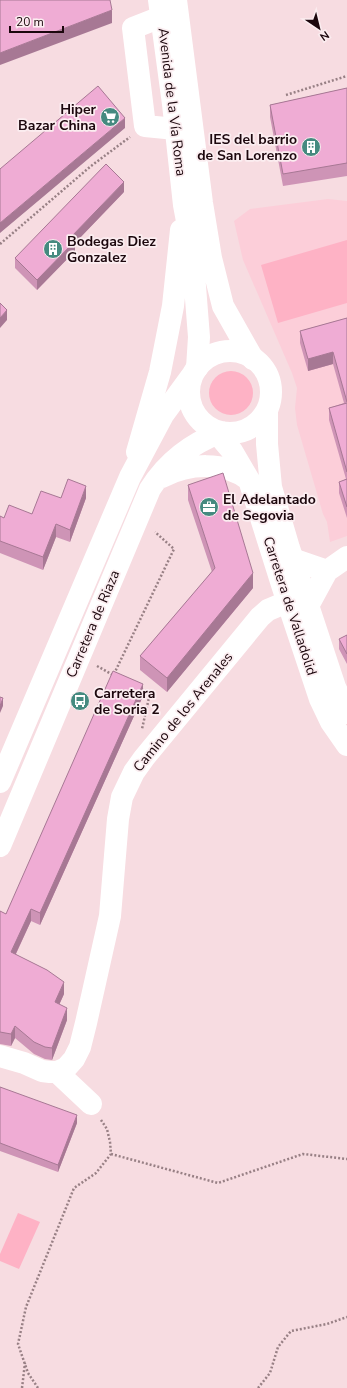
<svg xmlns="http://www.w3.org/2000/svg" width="347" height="1388" viewBox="0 0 347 1388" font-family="'Nunito Sans',sans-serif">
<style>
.built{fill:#fcced9}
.green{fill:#feb2c5}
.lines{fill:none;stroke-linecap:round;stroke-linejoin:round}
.path{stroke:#988085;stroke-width:2.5;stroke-dasharray:2 2;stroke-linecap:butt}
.minor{stroke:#fff;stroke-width:22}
.major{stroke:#fff;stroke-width:22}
.highway{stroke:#fff;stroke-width:22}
.wall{fill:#ce94b6}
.shaded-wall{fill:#a77894}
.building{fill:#efacd4;stroke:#a77894}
.labels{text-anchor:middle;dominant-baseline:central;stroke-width:3.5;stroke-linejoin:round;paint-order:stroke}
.street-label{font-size:14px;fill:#1c070d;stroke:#fbedf0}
.poi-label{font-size:14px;font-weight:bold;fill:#1c070d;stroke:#fbedf0;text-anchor:start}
</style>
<rect width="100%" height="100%" fill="#f7dce1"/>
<path class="built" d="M328,199l19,2v335l-17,6 -3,-20 -4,-8 -26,-89 -2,-17 2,-20 -5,-15 -49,-113 -9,-39 16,-12z"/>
<path class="green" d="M347,240v63l-69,20 -17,-58z
M209 393a22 22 0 1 1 44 0a22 22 0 1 1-44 0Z
M18,1213l22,9 -21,47 -19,-8v-7z"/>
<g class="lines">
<path class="path" d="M286,95l61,-19
M0,244l91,-78 39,-29
M97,666l16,9
M114,674l60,-125 -19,-17
M141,689l9,4 -8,36
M111,1154l107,29 85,-29 44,5
M22,1388l3,-25
M38,1388l-10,-15 -10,-29 8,-37 48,-119 22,-15 15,-19 -1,-12 -3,-13 -6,-9
M258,1388l12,-15 8,-26 13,-16 36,-7 20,-7"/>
<path class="minor" d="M161,17l-28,11 12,98 31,3
M292,559l35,12
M308,606l19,-35 20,-14
M0,1056l24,7 18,8 8,1h7l9,-4 8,-9 6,-12 6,-24 24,-107 8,-97 4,-22 12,-25 10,-14 116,-141 8,-7 19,-8
M57,1072l34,32"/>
<path class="major" d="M159,0l14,104 11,101 8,43 7,89 -2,31
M176,0l26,203 9,55 12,48 30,53
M137,452l23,-80 13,-66 8,-76"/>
<path class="highway" d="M189 392a41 41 0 1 1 82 0a41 41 0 1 1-82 0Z
M267,410v34l4,43 18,61 46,139 12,26
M209,427l12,11 11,13 17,29 34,108 37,111 11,23 16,23
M162,477c27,-14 62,-16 87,3
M0,782l130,-305 33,-62 30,-41
M0,846l150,-357c17,-27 42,-46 72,-57"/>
</g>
<path class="wall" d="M347,88v88l-64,10 -13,-69v-12z
M124,192l-49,51v8l-38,39 -22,-22v-10z
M347,318v200l-8,-25v-11l7,-3 -17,-59v-12l15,-5 -11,-39 -25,7 -8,-28v-12z
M188,485l65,103 -86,104 -27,-22v-14l72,-84 -24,-72z
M61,498h25l-16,44 -14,-5 -13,33 -43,-17v-37l4,2 28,-4z
M347,635v29l-8,-15v-10z
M143,696l-103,229 -9,-4 -15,33 48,40 -5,11 8,15 -15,40 -7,-1 -11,-5 -19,-16 -4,8 -11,-2v-133l6,3z
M0,1087l77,36 -19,49 -58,-21z"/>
<path class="shaded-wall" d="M112,10v13l-112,42v-12z
M125,118v10l-125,105v-10z
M124,182v10l-49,51v8l-38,39v-10l34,-43z
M7,310v10l-7,8v-10z
M333,352v12l-25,7v-12z
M86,486v12l-16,44v-12z
M56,524v13l-13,33v-13z
M253,573v15l-86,104v-14z
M143,684v12l-103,229v-12z
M3,698v8l-3,7v-7z
M31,909v12l-20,43v-12z
M64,982v12l-9,20v-12z
M67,1008v12l-15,40v-12z
M15,1026v12l-4,8v-12z
M77,1115v8l-19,49v-7z"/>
<path class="building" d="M0,0h110l2,10 -112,43z
M98,86l27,32 -125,105v-54z
M347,88v75l-64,11 -13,-69z
M106,164l18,18 -53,55 4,4 -38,39 -22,-22z
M0,303l7,7 -7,8z
M347,318v84l-14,-50 -25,7 -8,-28z
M347,403v69l-18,-64z
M223,473l30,100 -86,105 -27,-22 75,-88 -27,-83z
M68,479l18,7 -16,44 -14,-6 -13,33 -43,-16v-25l4,2 5,-13 23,9 9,-23 20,7z
M347,479v28l-8,-25z
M347,635v19l-8,-15z
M113,671l30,13 -103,229 -9,-4 -20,43 36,18 17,12 -9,20 12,6 -15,40 -7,-1 -11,-5 -19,-16 -4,8 -11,-2v-121l6,3z
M0,697l3,1 -3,8z
M0,1087l77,28 -19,50 -58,-22z"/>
<defs>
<g id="supermarket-disc" transform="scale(1)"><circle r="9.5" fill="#458a80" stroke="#fbedf0"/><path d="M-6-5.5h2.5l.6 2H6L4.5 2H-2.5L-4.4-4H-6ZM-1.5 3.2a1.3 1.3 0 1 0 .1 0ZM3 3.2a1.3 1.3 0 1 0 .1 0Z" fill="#fff"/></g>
<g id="building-disc" transform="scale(1)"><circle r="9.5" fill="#458a80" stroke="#fbedf0"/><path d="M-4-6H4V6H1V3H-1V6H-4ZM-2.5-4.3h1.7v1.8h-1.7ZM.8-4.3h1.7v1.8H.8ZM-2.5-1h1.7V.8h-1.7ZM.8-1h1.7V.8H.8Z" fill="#fff"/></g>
<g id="office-disc" transform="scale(1)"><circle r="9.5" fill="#458a80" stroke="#fbedf0"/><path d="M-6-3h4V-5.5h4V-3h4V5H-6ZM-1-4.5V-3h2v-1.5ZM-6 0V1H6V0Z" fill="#fff"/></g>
<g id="bus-disc" transform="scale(1)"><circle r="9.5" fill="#458a80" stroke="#fbedf0"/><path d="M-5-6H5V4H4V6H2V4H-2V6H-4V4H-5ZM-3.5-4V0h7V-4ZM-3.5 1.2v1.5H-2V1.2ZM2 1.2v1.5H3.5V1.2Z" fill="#fff"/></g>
</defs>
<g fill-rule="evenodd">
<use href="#supermarket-disc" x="110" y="117"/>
<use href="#building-disc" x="311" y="147"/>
<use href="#building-disc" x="53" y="249"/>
<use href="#office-disc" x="209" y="507"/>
<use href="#bus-disc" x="80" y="701"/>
</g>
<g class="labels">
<g class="street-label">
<text transform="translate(172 102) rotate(83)">Avenida de la Vía Roma</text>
<text transform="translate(290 606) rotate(72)">Carretera de Valladolid</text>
<text transform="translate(93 624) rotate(-67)">Carretera de Riaza</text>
<text transform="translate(183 712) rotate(-51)">Camino de los Arenales</text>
</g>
<g class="poi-label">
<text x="96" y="109" text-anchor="end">Hiper<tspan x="96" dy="16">Bazar China</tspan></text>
<text x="297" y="139" text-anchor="end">IES del barrio<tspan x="297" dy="16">de San Lorenzo</tspan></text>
<text x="67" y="241">Bodegas Diez<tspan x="67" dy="16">Gonzalez</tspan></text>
<text x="223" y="499">El Adelantado<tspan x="223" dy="16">de Segovia</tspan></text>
<text x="94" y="693">Carretera<tspan x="94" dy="16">de Soria 2</tspan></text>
</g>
</g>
<g transform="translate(319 28) rotate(145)" stroke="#fbedf0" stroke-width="3" paint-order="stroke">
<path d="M0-3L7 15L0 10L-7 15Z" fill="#1c070d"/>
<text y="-6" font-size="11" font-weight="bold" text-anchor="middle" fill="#1c070d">N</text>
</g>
<path d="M10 26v6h53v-6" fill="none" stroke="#1c070d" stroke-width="2"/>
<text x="16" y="26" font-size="12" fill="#1c070d" stroke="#fbedf0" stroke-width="3" paint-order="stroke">20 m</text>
</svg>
